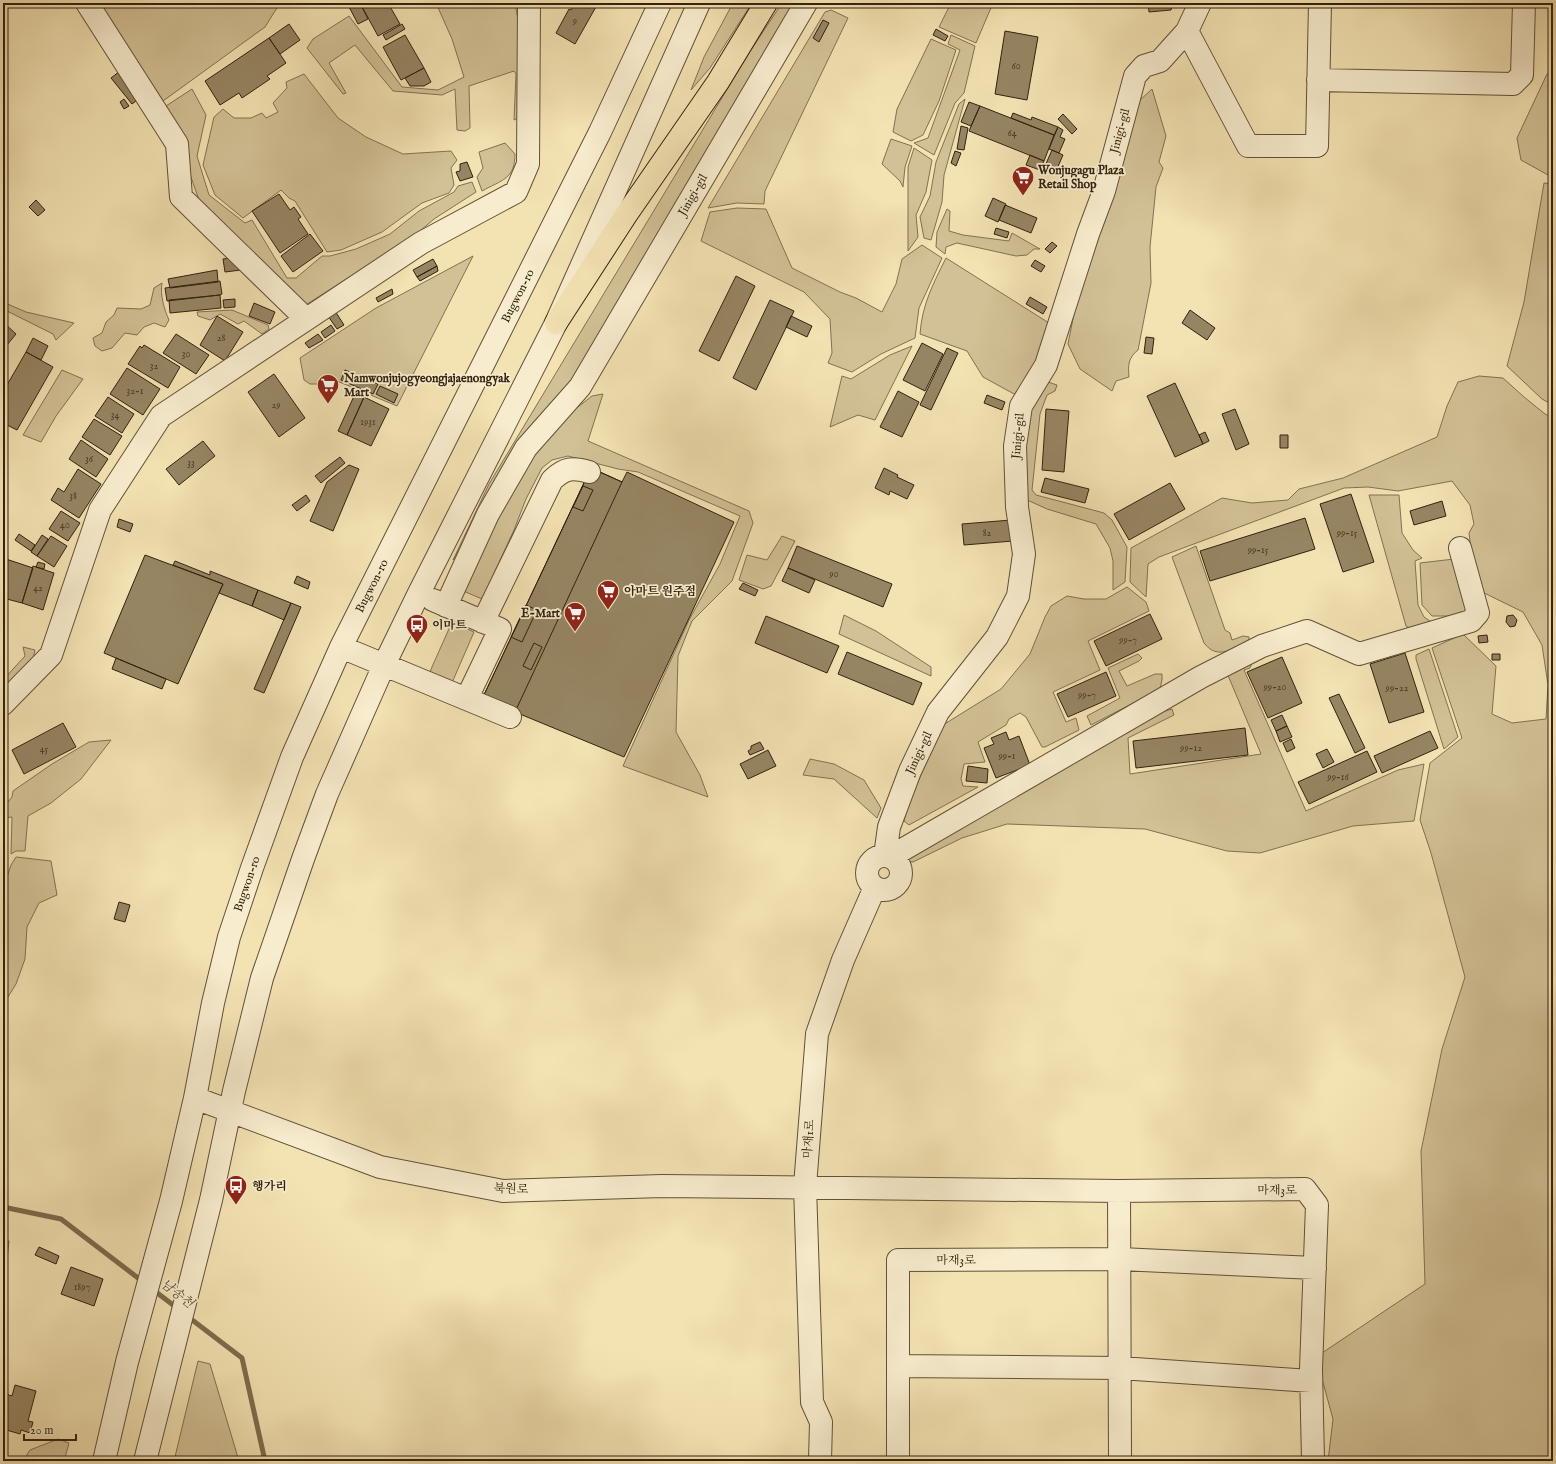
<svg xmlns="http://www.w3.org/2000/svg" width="1556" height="1464" viewBox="0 0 1556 1464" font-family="'IM FELL English','Noto Serif KR',serif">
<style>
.green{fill:#d2c196;stroke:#827152}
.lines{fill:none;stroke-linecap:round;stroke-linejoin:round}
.stream{stroke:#7e6d4f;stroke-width:5}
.building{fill:#968563;stroke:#32210e}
.minor-casing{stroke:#625137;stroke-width:24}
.highway-casing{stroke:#32210e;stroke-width:24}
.minor{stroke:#f7eccd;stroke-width:22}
.highway{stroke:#f3e2b2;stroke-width:22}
.labels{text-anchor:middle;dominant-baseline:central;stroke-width:3.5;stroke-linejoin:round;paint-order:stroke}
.number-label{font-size:10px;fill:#4b3a23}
.street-label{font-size:12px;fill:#32210e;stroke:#f7eccd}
.poi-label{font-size:12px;font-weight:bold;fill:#32210e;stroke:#f7eccd;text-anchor:start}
.water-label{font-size:13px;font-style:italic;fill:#5e4d34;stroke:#f7eccd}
</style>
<rect width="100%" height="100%" fill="#f3e2b2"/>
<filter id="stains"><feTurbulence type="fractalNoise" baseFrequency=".005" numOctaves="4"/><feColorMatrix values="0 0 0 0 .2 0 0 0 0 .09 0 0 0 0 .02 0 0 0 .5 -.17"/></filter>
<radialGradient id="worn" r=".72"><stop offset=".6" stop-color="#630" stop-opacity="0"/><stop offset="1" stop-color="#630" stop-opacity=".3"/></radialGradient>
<path class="green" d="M98,3h182l-15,24 -102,74z
M436,3h79l11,61 -4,52 -8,4 2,-46 -2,-3 -45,15 1,42 -5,3 -8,-1 -2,-41 -13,6 -49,-4 -38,-46 -26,18 17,30 -3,1 -36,-46 6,-9 36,-23 53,71 36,3 26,-13 -12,-38z
M733,3h19l-42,65 -19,22 13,-33z
M782,3h17l-221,377 -81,107 -44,73 36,-76 260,-431z
M951,3h42l-17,40 -37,-16z
M831,10l17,8 -83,173 -1,13 -27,-1 -29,5 117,-196z
M951,35l24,11 -11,47 -9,10 -21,52 -20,-12 14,-5 32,-88 -12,-6z
M931,39l25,11 -17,51 -16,34 -12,6 -18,-9 4,-23z
M1553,69v106h-5l-27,-15 -4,-22 30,-64z
M304,74l34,44 28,19 37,17 48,-3 6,9 -6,8 3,17 -5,8 -27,10 -40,29 -41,18 -14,2 -32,-51 -6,-3 -8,-8 -38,28 -28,-23 -12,-30 11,-48 9,-8 11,9h17l11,-5 4,5 12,-6 -5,-9 14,-15 -1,-6z
M192,89l14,26 -9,41 12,39 36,28 7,-3 35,58h9l26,-22h8l26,-7 34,-15 29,-23 35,-19 4,-6 14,-4 4,10 -42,27 -20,17 -110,70 -105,-106 -33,-94z
M1152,89l14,47 -7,26 4,6 -7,19 -6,60 1,36 -13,67c-10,8 -10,15 -9,27l-13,4 -4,10 -32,-22 -12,-25 14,-71 56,-171z
M965,99l-21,76 -2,27 -11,38 -7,-2 -4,-21 10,-21 6,-34 23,-58z
M891,139l21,7 -7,21 -2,20 -3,-6 -18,-17z
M505,143l10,11c0,25 -13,26 -33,37l-5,-14 6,-9 -4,-16z
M914,148l18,12 -6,32 -10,23 2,22 -10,14v-84z
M1544,183l9,1v221l-11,-6 -35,-33 17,-64z
M737,208l29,1 26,59 48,24 16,6 26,14 14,-28 6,-25 20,-14 20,13 -23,50 -4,30 -34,16 -29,18 -24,-9 4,-10 -2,-34 -26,-27 -103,-51 9,-29z
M947,209l3,2 -1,20 14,4 46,6 3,-8 28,16h-6l-7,6 -11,1 -59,-13 -11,4 -1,7 -9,-7 1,-15z
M473,256l-76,150 -60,-25 -5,3h-22l-6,-4 -4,-22 76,-50z
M946,258l103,65 -13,40 -20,32 -33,-18 -16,-26 -47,-17c2,-29 13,-50 26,-76z
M162,283c-2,12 2,26 7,37l-4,7 -11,-4 -10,4 -7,8 -12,-2 -13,15 -10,3 -7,-5 -2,-8 9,-5 4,-11 8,-7 3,-7 24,1 9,-4 4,-17z
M3,302l23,10 48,11 -18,17 -3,-6 -50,-25z
M232,310l36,15 1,4 -7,5 -18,-13 -6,3 -18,-10 -10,6 -12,-4 -1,-4z
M912,346l-37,74 -17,-5 -28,12 12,-51 9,3 39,-24z
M62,370l21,9 -27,37 -15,26 -18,-7z
M1479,376l24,2 21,19 21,17 8,4v1043h-225l5,-42 -17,-62 109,-73 -4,-133 21,-102 23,-72 -34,-124 -11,-33 10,-57 32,-25 -30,-90 31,-14 33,32 -4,48 20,9 34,-4 2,-34 -6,-40 -19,-33 -47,-23 -7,-56 5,-9 -4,-19 -18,-24 -54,10 -30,-4 -24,1 -185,69 -11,7 -2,33 -16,-15 1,-34 91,-50 30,5 36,-3 11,-11 44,-11 94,-41 10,-31 11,-24z
M1048,382l9,3 -2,6 -8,4 -7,19 -8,76 4,5 68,18 8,7 15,27 -2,35 -12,8v-29l-3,-13 -14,-24 -49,-15 -22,-10 -6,-14 8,-69z
M603,394l-15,47 161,70 4,12 -21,58 -40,40 -14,35 -2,76 24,43 8,22 -85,-31 66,-146 31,-56 20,-48 -102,-44 -20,-3 -50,-13 -16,4 -10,8 -16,31 -12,31 -32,69 -21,-9 70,-140 29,-29 32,-25z
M1369,495h30l3,38 11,17 9,8 -7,3 3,44 6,12 9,6 -23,5 -4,-2z
M782,536l13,5 -24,45 -8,3 -24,-9 8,-25 20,5z
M1196,546l29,84 5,3 2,7 11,-4 6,1v4c-17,7 -31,20 -45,2l-32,-86z
M1454,559l13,54 -5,3h-30l-10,-11 -2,-42z
M1127,587l19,15 3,9 -61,30 12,29 -47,22 13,30 10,-4 3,12 -34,17h-3l-16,-30 -6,-4 -11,6 -3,6 -28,17 7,20 -21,2 -3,15 2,7 15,1 -69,38 -5,-4 5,-19 34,-77 58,-36 29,-35 15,-37 6,-11 16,-10 17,3h22z
M844,615l32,16 55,36v9l-92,-42z
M452,622l22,10 -23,53 -23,-9z
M23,647l12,3 -2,9 -30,30v-9l22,-24z
M1429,649l29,88 -14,12 -28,-90v-4z
M1138,654l4,4 -3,3 -20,10 8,15 28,-12h7v6l-2,9 -69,36 -4,-9 33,-18 -12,-30z
M1252,663l-2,5 -6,2 62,141 92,-41 26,-6 -10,57 -61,5 -93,27 -33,-2 -82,-22 -138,-5 -45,14 -49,24 -11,-1 256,-148 14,-4 2,6 -46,23 2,36 131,-20 -34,-81z
M111,740l-30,39 -30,24 -23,13 -3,35h-9l-5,3 1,-37 -9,1v-10l9,-11 1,-6 39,-27 37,-22z
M810,759l24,5 30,16 17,28 -4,10 -43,-39 -31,-4z
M16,857l35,4 6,34 -18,8 -12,24 -2,32 -9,25 -13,21v-116l8,-24z
M3,1240l6,1 -6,53z
M198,1361l12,3 29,97h-65z
M58,1439l11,4 -5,18h-41l7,-11z"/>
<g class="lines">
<path class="stream" d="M3,1207l58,12 81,62
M152,1289l25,19
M187,1316l55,42 23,103"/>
</g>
<path class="building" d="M347,3h13l8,16 -10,5z
M360,3h28l12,21 -22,12z
M575,3h10l6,3 1,-3 5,2 -22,39 -19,-11 13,-24 2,1z
M1148,3h25l-2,7 -22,2z
M823,20l6,3 -10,19 -6,-4z
M289,24l11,16 -20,14 -11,-16z
M402,24l3,5 -19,11 -3,-5z
M936,29l12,7 -3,5 -12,-6z
M1005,31l33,6 -11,63 -32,-6z
M405,35l19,33 -23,12 -18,-33z
M269,38l17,25 -19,13 3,3 -28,19 -3,-5 -19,12 -15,-24z
M424,68l7,14 -7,4h-14l-5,-8z
M120,71l20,27 -8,6 -21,-26z
M124,99l5,7 -5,3 -4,-7z
M969,102l11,4 -9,20 -10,-4z
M980,106l74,29 -10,26 -75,-30z
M1013,113l18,7 1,-3 26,10 -4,8 -43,-17z
M1063,114l14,15 -5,5 -14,-15z
M961,126l7,2 -4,22 -7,-1z
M1058,127l5,3 -3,7 5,2 -6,14 -10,-4z
M1052,150l11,5 -7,16 -11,-5z
M955,151l6,2 -5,13 -5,-3z
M1030,155l14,6 -4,9 -14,-5z
M467,162l6,15 -13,4 -4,-9 4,-1v-7z
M279,194l11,16 4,-3 7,10 -3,2 10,15 -28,19 -28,-42z
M993,198l13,6 -8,18 -13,-6z
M36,200l9,10 -7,6 -9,-9z
M1005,205l32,13 -6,15 -32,-13z
M996,228l13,4 -2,6 -13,-4z
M310,234l13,17 -30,21 -12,-16z
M1052,242l5,4 -7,7 -5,-4z
M239,257l2,13 -16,2 -2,-13z
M433,259l4,7 -20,11 -4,-7z
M1035,260l10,6 -4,6 -10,-6z
M437,266l1,5 -18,10 -3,-4z
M217,270l1,12 -48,6 -2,-9z
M736,276l19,10 -36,75 -20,-10z
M220,281l2,13 -2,1 -53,6 -2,-13z
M392,289l1,5 -15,8 -2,-4z
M220,295l1,13 -51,5 -1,-13z
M1030,297l17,10 -4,7 -17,-10z
M235,299v8l-11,1 -1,-8z
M770,300l24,11 -38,79 -23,-12z
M254,303l21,9 -5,12 -21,-8z
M1190,310l25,18 -8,12 -25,-17z
M335,311l9,14 -7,4 -9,-13z
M217,316l26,16 -18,29 -25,-16z
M791,316l21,10 -5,11 -21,-10z
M3,322l13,12 -13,16z
M331,325l4,6 -10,7 -4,-6z
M176,334l33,21 -13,19 -33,-21z
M318,334l5,6 -14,8 -4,-5z
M1146,337l8,1 -2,16 -8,-1z
M33,338l15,8 -7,14 -15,-8z
M922,343l21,11 -18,37 -22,-11z
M144,345l36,22 -12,21 -40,-24 12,-18 2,2z
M947,348l11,5 -27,57 -11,-5z
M26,352l27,15 -36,63 -14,-7v-31z
M127,368l33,21 -17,26 -33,-21z
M345,370l33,14 -5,10 -32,-14z
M274,374l31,44 -26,19 -31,-45z
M1175,383l28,61 -28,13 -28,-61z
M380,386l18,8 -4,9 -18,-9z
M898,391l21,11 -17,35 -22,-10z
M355,394l9,3 -17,38 -9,-4z
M987,395l18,7 -3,8 -18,-7z
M108,397l26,17 -12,19 -27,-17z
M364,397l25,12 -18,37 -24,-11z
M1046,409l23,2 -5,61 -22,-2z
M1235,409l14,35 -13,6 -14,-36z
M94,419l28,17 -12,19 -28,-18z
M1205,432l4,9 -6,3 -4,-9z
M1280,435h8v13h-8z
M81,440l27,19 -12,18 -27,-18z
M203,441l12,15 -36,29 -13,-16z
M340,457l5,6 -24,20 -6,-7z
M349,465l10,4 -26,62 -23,-10 17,-39z
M591,468l31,14 5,-10 107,50 -110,235 -109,-45 -32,-15z
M591,468l31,14 -107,230 -32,-15z
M884,468l14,7 -1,2 17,8 -7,14 -17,-8 -1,4 -14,-7z
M78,469l23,15 -22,34 -28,-18 7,-12 6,4z
M1045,478l44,11 -4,14 -44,-11z
M1170,483l15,26 -56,31 -15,-26z
M583,486l10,4 -10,21 -10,-4z
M1351,494l23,68 -31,10 -23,-68z
M306,495l4,6 -13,10 -5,-6z
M1442,501l4,15 -32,9 -4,-14z
M61,511l19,12 -12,18 -19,-12z
M1305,518l10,31 -105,32 -10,-30z
M119,519l14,5 -3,8 -13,-5z
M1011,520l2,21 -49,4 -2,-21z
M19,534l16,11 -4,6 -16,-11z
M42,535l6,4 -11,17 -6,-4z
M51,536l16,10 -13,21 -17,-11z
M797,546l95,38 -9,23 -95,-39z
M145,555l78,29 -45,100 -74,-31z
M3,558l30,10 -11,35 -19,-5z
M175,561l35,14v-4l48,19 -6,16 -33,-13 4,-9 -50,-19z
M38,562l7,2 -1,5 -8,-2z
M33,566l21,7 -11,37 -21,-7z
M788,568l27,12 -6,13 -27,-12z
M297,576l13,6 -2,7 -14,-6z
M743,583l15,7 -3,6 -16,-7z
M258,590l33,13 -7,17 -32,-14z
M291,603l10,4 -37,86 -10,-4z
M526,605l11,5 -15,32 -11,-5z
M1150,614l12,25 -56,27 -12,-25z
M1513,615l4,5 -2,6 -5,1 -4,-5 1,-6z
M766,616l73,30 -12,27 -72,-30z
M1487,635l1,7 -9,1 -1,-7z
M534,643l8,4 -11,23 -8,-4z
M847,652l75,31 -9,22 -75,-31z
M1405,653l19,59 -35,11 -19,-59z
M1492,654h8v6h-8z
M1282,657l20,46 -34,15 -21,-46z
M116,658l50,21 -4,10 -50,-20z
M1106,672l10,24 -48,21 -11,-23z
M1339,694l26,54 -10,5 -26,-55z
M1282,715l5,11 -11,5 -5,-11z
M63,723l13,24 -52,27 -12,-24z
M1287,726l5,11 -12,5 -4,-11z
M1245,728l3,27 -112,13 -3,-27z
M1430,731l8,17 -56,25 -8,-17z
M1006,732l3,8 10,-4 11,29 -34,13 -12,-30 10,-4 -3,-6z
M1291,739l4,9 -8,4 -4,-9z
M760,742l4,7 -14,6 -2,-4 3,-2v-3z
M1327,749l7,13 -11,6 -7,-14z
M768,750l8,16 -28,13 -8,-15z
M1367,751l10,21 -68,32 -11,-22z
M968,766l20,3 -1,14 -21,-2z
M119,902l11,3 -5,17 -11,-3z
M39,1247l20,9 -3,8 -21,-9z
M71,1267l32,12 -9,27 -33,-12z
M15,1385l21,6 -8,30 5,1 -3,11 -9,-3 -1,4 -17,-5v-26l3,-9 6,2z"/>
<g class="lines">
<g class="minor-casing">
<path id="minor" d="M87,3l90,141 4,53 125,122
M1187,31l61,115h69l3,-143
M1318,80l195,4 9,-9 2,-72
M433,600l67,29 -33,69
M446,606l42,-92 38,-66 54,-61 226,-384
M483,622l69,-142c13,-12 20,-13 37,-8
M341,647l169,70
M3,704l48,-49 49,-145 61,-94 260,-173 95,-51 12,-28 1,-161
M885,856l4,-29 21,-56 28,-59 59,-75 21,-41 6,-42 -7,-47 -2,-61 6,-40 25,-41 42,-131 16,-43 31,-115 9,-10 16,-5 27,-30 13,-28
M867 873a17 17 0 1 1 34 0a17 17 0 1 1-34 0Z
M890,857l311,-180 61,-31 45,-15 52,23 112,-33 7,-8 -18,-65
M195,1098l185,69 123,24 159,-5 457,5 186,-2 12,16 -6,164 2,92
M1119,1191l1,270
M898,1366l222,2 191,13
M104,1461l23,-99 44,-161 24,-103 18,-95 16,-66 23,-69 40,-111 49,-110 259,-515 60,-129
M145,1461l66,-261 23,-109 28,-113 41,-119 24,-65 57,-129 35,-72 137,-270 143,-320
M820,1461l1,-39 -9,-20 -7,-216 12,-152 26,-74 32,-73
M898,1461v-201l222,-1 195,9"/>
</g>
<g class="highway-casing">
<path id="highway" d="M556,323l70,-108 92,-133 48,-79"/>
</g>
<use href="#minor" class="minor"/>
<use href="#highway" class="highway"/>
</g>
<defs>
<g id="supermarket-pin" transform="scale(1.15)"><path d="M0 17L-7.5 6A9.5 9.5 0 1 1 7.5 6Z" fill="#8f2418" stroke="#f7eccd"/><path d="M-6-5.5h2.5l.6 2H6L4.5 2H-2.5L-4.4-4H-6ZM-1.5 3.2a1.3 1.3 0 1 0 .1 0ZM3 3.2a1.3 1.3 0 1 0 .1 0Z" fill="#fff"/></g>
<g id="bus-pin" transform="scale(1.15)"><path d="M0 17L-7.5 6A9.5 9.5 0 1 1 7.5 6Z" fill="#8f2418" stroke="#f7eccd"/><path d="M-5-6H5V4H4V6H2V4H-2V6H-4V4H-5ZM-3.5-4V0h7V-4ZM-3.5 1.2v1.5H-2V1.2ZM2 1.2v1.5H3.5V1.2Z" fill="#fff"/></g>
</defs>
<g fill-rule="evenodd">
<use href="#supermarket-pin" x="1023" y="177"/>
<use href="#supermarket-pin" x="328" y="385"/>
<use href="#supermarket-pin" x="608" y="591"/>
<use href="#supermarket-pin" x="575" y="613"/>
<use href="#bus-pin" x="417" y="625"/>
<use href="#bus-pin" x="236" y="1186"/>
</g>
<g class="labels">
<g class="number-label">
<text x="575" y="21">9</text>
<text x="1016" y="66">60</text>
<text x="1012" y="133">64</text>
<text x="221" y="338">28</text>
<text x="186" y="354">30</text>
<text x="154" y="366">32</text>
<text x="135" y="391">32-1</text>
<text x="276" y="405">29</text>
<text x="115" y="415">34</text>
<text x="368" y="422">1931</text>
<text x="89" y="459">36</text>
<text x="191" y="463">33</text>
<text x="73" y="496">38</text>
<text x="65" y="525">40</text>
<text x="987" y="533">82</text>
<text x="1347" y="533">99-15</text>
<text x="1258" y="550">99-15</text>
<text x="834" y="574">90</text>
<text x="38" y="588">42</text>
<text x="1128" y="640">99-7</text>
<text x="1275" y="687">99-20</text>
<text x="1397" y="688">99-22</text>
<text x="1087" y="695">99-7</text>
<text x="1191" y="748">99-12</text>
<text x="44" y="749">45</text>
<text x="1007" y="756">99-1</text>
<text x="1338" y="777">99-16</text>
<text x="82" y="1287">1897</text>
</g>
<g class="street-label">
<text transform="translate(1120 131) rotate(-75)">Jinigi-gil</text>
<text transform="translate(693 195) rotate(-60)">Jinigi-gil</text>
<text transform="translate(518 296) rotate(-63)">Bugwon-ro</text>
<text transform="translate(1018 436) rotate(-85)">Jinigi-gil</text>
<text transform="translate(372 586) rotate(-63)">Bugwon-ro</text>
<text transform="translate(919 753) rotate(-65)">Jinigi-gil</text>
<text transform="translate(247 884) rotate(-71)">Bugwon-ro</text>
<text transform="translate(809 1139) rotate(-86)">마재1로</text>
<text transform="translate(511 1189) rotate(2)">북원로</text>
<text x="1277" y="1190">마재3로</text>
<text x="956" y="1260">마재3로</text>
</g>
<g class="poi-label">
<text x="1038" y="170">Wonjugagu Plaza<tspan x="1038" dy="14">Retail Shop</tspan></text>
<text x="344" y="378">Namwonjujogyeongjajaenongyak<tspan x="344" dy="14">Mart</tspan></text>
<text x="624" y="591">아마트 원주점</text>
<text x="560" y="613" text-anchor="end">E-Mart</text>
<text x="432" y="625">이마트</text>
<text x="252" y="1186">행가리</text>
</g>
<g class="water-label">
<text transform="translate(177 1294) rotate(38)">남송천</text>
</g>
</g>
<rect width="1556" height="1464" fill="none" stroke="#f3e2b2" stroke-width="16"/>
<rect x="4" y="4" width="1548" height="1456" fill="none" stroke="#32210e" stroke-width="2"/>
<rect x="8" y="8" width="1540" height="1448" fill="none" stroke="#32210e"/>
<path d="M24 1434v6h52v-6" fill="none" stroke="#32210e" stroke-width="2"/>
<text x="30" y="1434" font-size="12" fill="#32210e" stroke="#f7eccd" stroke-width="3" paint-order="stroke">20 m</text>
<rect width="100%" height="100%" filter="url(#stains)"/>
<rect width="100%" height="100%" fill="url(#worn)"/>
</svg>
